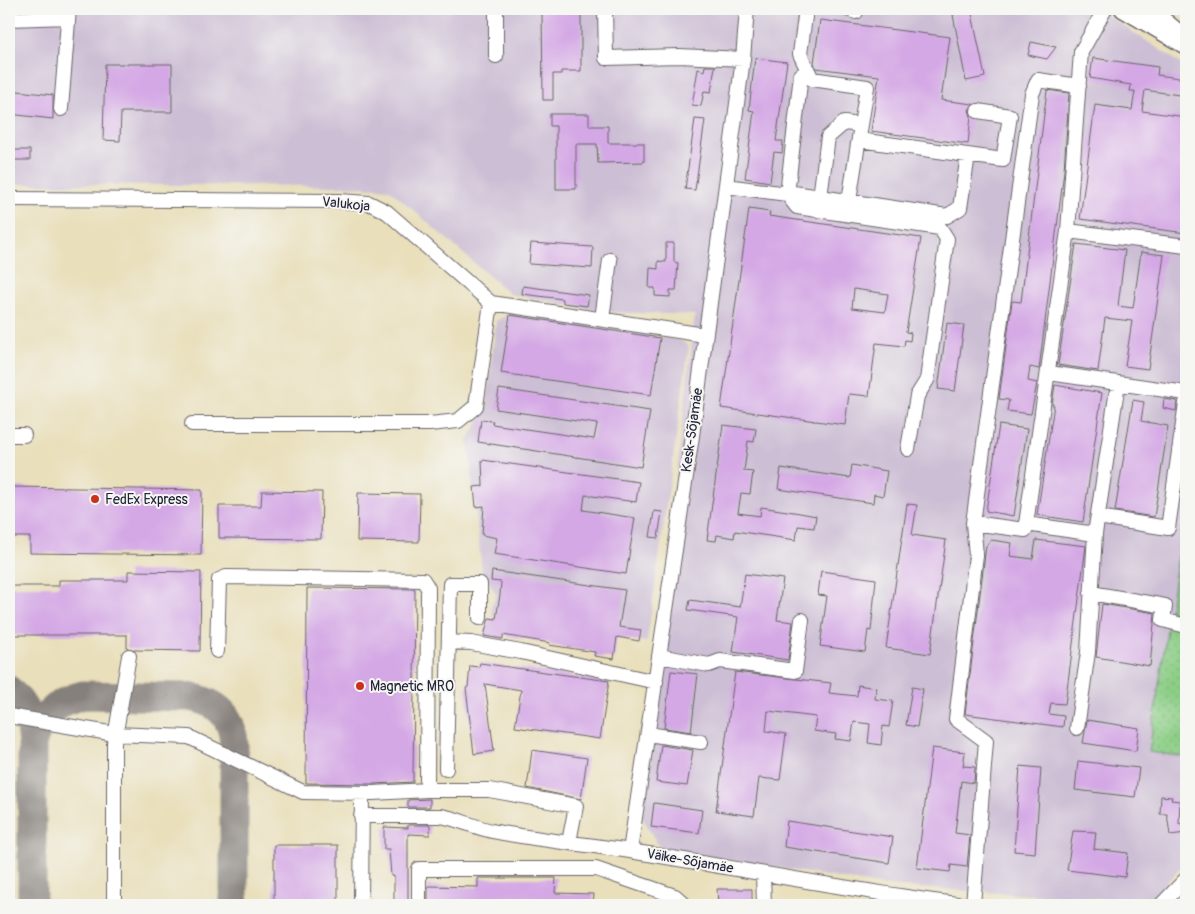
<svg xmlns="http://www.w3.org/2000/svg" width="1195" height="914" viewBox="0 0 1195 914" font-family="Pangolin,sans-serif">
<style>
.industrial{fill:#ccbed4}
.grass{fill:url(#grass-dots);stroke:#577860}
.lines{fill:none;stroke-linecap:round;stroke-linejoin:round}
.taxiway{stroke:#86807b;stroke-width:29}
.building{fill:#d4a8e5;fill-rule:evenodd}
.minor-casing{stroke:#686468;stroke-width:16}
.major-casing{stroke:#686468;stroke-width:19}
.minor{stroke:#fff;stroke-width:14}
.major{stroke:#fff;stroke-width:16}
.poi-dot{fill:#c8321e;stroke:#f6f6f2;stroke-width:2}
.labels{text-anchor:middle;dominant-baseline:central;stroke-width:4;stroke-linejoin:round;paint-order:stroke}
.street-label{font-size:14px;fill:#22223b;stroke:#f6f6f2}
.poi-label{font-size:14px;fill:#22223b;stroke:#f6f6f2;text-anchor:start}
</style>
<defs>
<pattern id="grass-dots" width="8" height="8" patternUnits="userSpaceOnUse" patternTransform="scale(1.25)"><rect width="8" height="8" fill="#8cce86"/><path d="M2 2h.1M6 6h.1" fill="none" stroke="#78b175" stroke-width="1.8" stroke-linecap="round"/></pattern>
</defs>
<rect width="100%" height="100%" fill="#f6f6f2"/>
<filter id="ink" filterUnits="userSpaceOnUse"><feTurbulence type="fractalNoise" baseFrequency=".02" numOctaves="2"/><feDisplacementMap in="SourceGraphic" scale="10" xChannelSelector="R" yChannelSelector="G"/><feConvolveMatrix kernelMatrix="1 2 1 2 8 2 1 2 1" color-interpolation-filters="sRGB"/></filter>
<filter id="wash" filterUnits="userSpaceOnUse"><feTurbulence type="fractalNoise" baseFrequency=".0096" numOctaves="4" result="noise"/><feDisplacementMap in="SourceGraphic" scale="20" xChannelSelector="R" yChannelSelector="G"/><feGaussianBlur stdDeviation="1.12" result="paint"/><feColorMatrix in="noise" values="0 0 0 0 0 0 0 0 0 0 0 0 0 0 0 0 0 1.4 0 .05"/><feComposite in="paint" operator="in"/></filter>
<g filter="url(#wash)">
<rect width="100%" height="100%" fill="#e9dfbb"/>
<path class="industrial" d="M9,9h1089l88,58v462l-4,-1 -33,224 37,5v105l-37,39h-18l-246,-15 -225,-38 -18,-31 19,-141 15,-196 19,-165 -91,-3 -94,-18 -121,-105 -42,-3 -338,-2z
M513,312l166,28 10,6 -42,296 -141,-21 -13,-4 -2,-11 6,-11 -15,-24 -14,-130 19,-35 9,-85z"/>
<path class="grass" d="M1182,528l4,1v228l-37,-5z"/>
<g class="lines">
<path class="taxiway" d="M9,690c20,19 20,28 23,55
M32,905v-160c6,-26 25,-44 51,-50l106,2c28,4 44,19 45,48v160"/>
</g>
<g id="blocks">
<path class="building" d="M542,9h39v62h-20v3h-8v26h-10z
M954,9h17l14,68 -19,4 -13,-66 2,-1z
M820,20l130,17 -9,63 32,4 -4,6 2,6 -3,28 -97,-13 8,-55 -63,-8 -2,-5z
M1031,42l25,5 -9,12 -19,-4z
M755,58l32,4 -11,79h7l-1,12 -8,-1 -4,30 -25,-4 9,-67 -5,-1z
M1093,58l65,9 -1,8 29,4v17l-41,-6 -3,21 44,6v116l-106,-14 15,-114 37,5 3,-19h-5l1,-6 -41,-7z
M105,64h67v48h-51l-1,29 -17,-1z
M705,66h10l-4,26 -7,-1 -3,15 -9,-1 6,-36 6,2z
M9,90l44,5v24l-44,-5z
M1047,90l22,3 -5,78 -25,198 -9,-2 -2,14 9,2 -6,31 -24,-3 2,-11 -10,-1 13,-98 9,1z
M550,114h39v12h19v17h36v19l-46,1 -1,-19h-21v45h-20v-63h-6z
M695,119l10,1 -10,70 -10,-1z
M9,150h21v10h-21z
M749,209l21,3 -1,4 152,22 -15,94 5,1 -1,8 -5,-1 -1,6 -28,-3 -7,53 -20,-2 -4,31 -124,-17zM854,289l34,5 -3,18 -33,-4z
M531,243l62,4 -1,21 -63,-4z
M666,243h8v19l4,1 -2,27h-6v7l-15,-1v-8h-6l1,-20 8,1v-8l8,1z
M1076,244l49,6 -7,56 15,2 8,-56 23,3 -16,114 -23,-3 7,-45 -27,-3 -7,53 -40,-6z
M523,286l66,9 -2,11 -24,-3v-4l-41,-5z
M510,315l150,23 -9,57 -150,-22z
M947,323l17,2 -9,66 -17,-2z
M1055,385l47,8 -19,129 -46,-7 17,-110h-2z
M499,389l151,22 -9,56 -163,-25 3,-22 12,1 -1,3 102,15 3,-15 -101,-15z
M1164,399l13,2 -1,10 -13,-3z
M1133,400l11,2 -3,19 27,5 -14,91 -39,-6z
M723,425l33,4 -2,13 -6,-1 -4,30 9,1 -3,22 -9,-1 -3,20 22,3 1,-9 39,6 16,3 -2,12 -16,-2 -2,14 -61,-9 -1,7 -17,-3 -1,6 -9,-1z
M999,425l28,4 -13,87 -28,-5z
M482,460l157,22 -3,20 -51,-7 -2,15 52,8 -9,56 -132,-20 3,-16 -15,-3 2,-29 -8,1 -2,-20 9,-1z
M852,465l35,6 -4,25 -9,-2 -1,9 -95,-14 3,-21 69,10z
M12,487l190,3 -1,65 -171,-2v-16h-19z
M262,491l60,1 -1,47 -102,-1v-32h42z
M358,493l62,1 -1,48 -62,-1z
M907,504l10,1 -5,30 34,5 -16,114 -44,-6z
M654,511l8,1 -4,26 -8,-1z
M991,540l21,3 -2,13 23,3 3,-19 50,6 -21,158 -14,-1 -2,11 15,2 -1,11 -98,-13 21,-168z
M128,571l73,1 -1,79 -65,-1 -8,-2v-13h-118v-49h50v-6h69z
M492,571l133,19 -6,37 22,3 -2,11 -22,-4 -3,22 -20,-3 1,-4 -46,-7 1,-2 -47,-8v4l-19,-3 5,-18 7,1 4,-24 1,-13 -10,-1z
M821,571l55,8 -5,52 -3,-1 -3,22 -45,-6 7,-50 -9,-1z
M745,574l38,5 -6,41 16,2 -5,38 -55,-8 5,-35 -50,-7 2,-10 50,7z
M307,588l108,1 -2,193 -40,2 -67,-1z
M1102,604l53,9 -5,53 -54,-9z
M480,663l129,18 -9,58 -85,-12 6,-37 -36,-6 9,67 -20,3 -8,-66 2,-1 2,-21 9,1z
M671,671l27,3 -7,58 -27,-4z
M735,672l96,11 -2,10 28,3 1,-11 18,3 -1,11 18,2 -4,26 -6,-1 -2,19 -13,-2 2,-19 -16,-2 -3,19 -16,-2 1,-5 -22,-3 2,-14 -48,-6 -2,20 20,3 -6,46 -21,-2 -5,38 -38,-5z
M912,687l11,2 -6,38 -11,-2z
M1087,720l52,8 -3,23 -53,-8z
M661,745l32,5 -6,36 -31,-4z
M932,748l33,4 -2,14 12,1 -1,16 -13,-2 -6,52 15,2 -3,32 -16,-2 -1,7 -33,-4z
M532,750l55,8 -6,41 -54,-11z
M1078,761l61,7 -4,29 -60,-7z
M1020,766l21,2 -6,85 -21,-2z
M1161,796l11,1 -1,3 9,1 -1,23 7,-1v10l-16,2 -3,-21h-7z
M430,799v8h-22v-7z
M654,803l48,7 -3,23 -48,-6z
M787,821l106,16 -4,26 -105,-16z
M408,825h22v10l-22,-1v71h-14v-29h-3l-2,-27h-5v-22l24,1z
M1073,831l23,1 -2,17 34,4 -3,24 -58,-7z
M274,845h64v60h-64z
M478,878h78l-1,15 39,1 -1,11h-165v-19l50,1z
M717,889h35v16h-34z"/>
</g>
</g>
<g filter="url(#ink)">
<use href="#blocks" fill-opacity="0" stroke="#686468" stroke-width="1"/>
<g class="lines">
<g class="minor-casing">
<path id="minor" d="M605,9l1,49 73,-2 64,3
M806,9l-6,45 12,25 55,8 -18,114
M847,9l9,3
M9,19l59,-2
M496,56v-47
M61,109l8,-100
M859,140l144,20 7,-44 -32,-5
M726,186l61,8 14,-119
M787,192l160,24 13,-8 8,-53
M787,194l10,13 143,21 7,11 -20,141 -10,16 -9,53
M820,197l8,-60 16,-14 17,2
M9,199l330,2 30,2 18,9 104,91 214,32
M1068,231l118,15
M602,319l8,-59
M1049,373l137,20
M192,424h238l28,-3 18,-15 15,-103
M9,435h15
M1098,517l70,11 18,-125
M973,523l52,7 1,-6 69,10
M1026,524l42,-293 13,-179 24,-43
M1091,593l74,13 -2,14 23,6
M449,642l22,1 50,9 135,30
M659,656l50,9 11,-4 75,10 7,-51
M9,716l106,18 74,3 114,55 70,1 54,-3 1,-202 -5,-8 -197,-3 -7,3 -2,71
M1077,728l11,-76 7,-118 23,-151
M648,734l53,8
M446,769l4,-185h30v34
M427,790h62l87,16 -7,36
M361,816h80c17,3 33,11 51,15 45,9 92,13 138,20 112,18 222,40 334,54
M630,851l62,-415 51,-377 4,-50
M763,874l1,31
M114,905v-162l15,-87
M361,905l1,-112
M419,905v-36h177l79,27 10,9
M973,905l13,-164 -30,-22 20,-164 -3,-32 59,-429 6,-14 41,6
M1161,905l25,-26"/>
</g>
<g class="major-casing">
<path id="major" d="M1123,9l63,37
M1150,9l29,24"/>
</g>
<use href="#minor" class="minor"/>
<use href="#major" class="major"/>
</g>
</g>
<g class="poi-dot">
<circle cx="95" cy="499" r="5"/>
<circle cx="360" cy="686" r="5"/>
</g>
<g class="labels">
<g class="street-label">
<text transform="translate(346 204) rotate(6)">Valukoja</text>
<text transform="translate(692 430) rotate(-82)">Kesk-Sõjamäe</text>
<text transform="translate(690 861) rotate(10)">Väike-Sõjamäe</text>
</g>
<g class="poi-label">
<text x="105" y="499">FedEx Express</text>
<text x="370" y="686">Magnetic MRO</text>
</g>
</g>
<rect width="1195" height="914" fill="none" stroke="#f6f6f2" stroke-width="30"/>
</svg>
